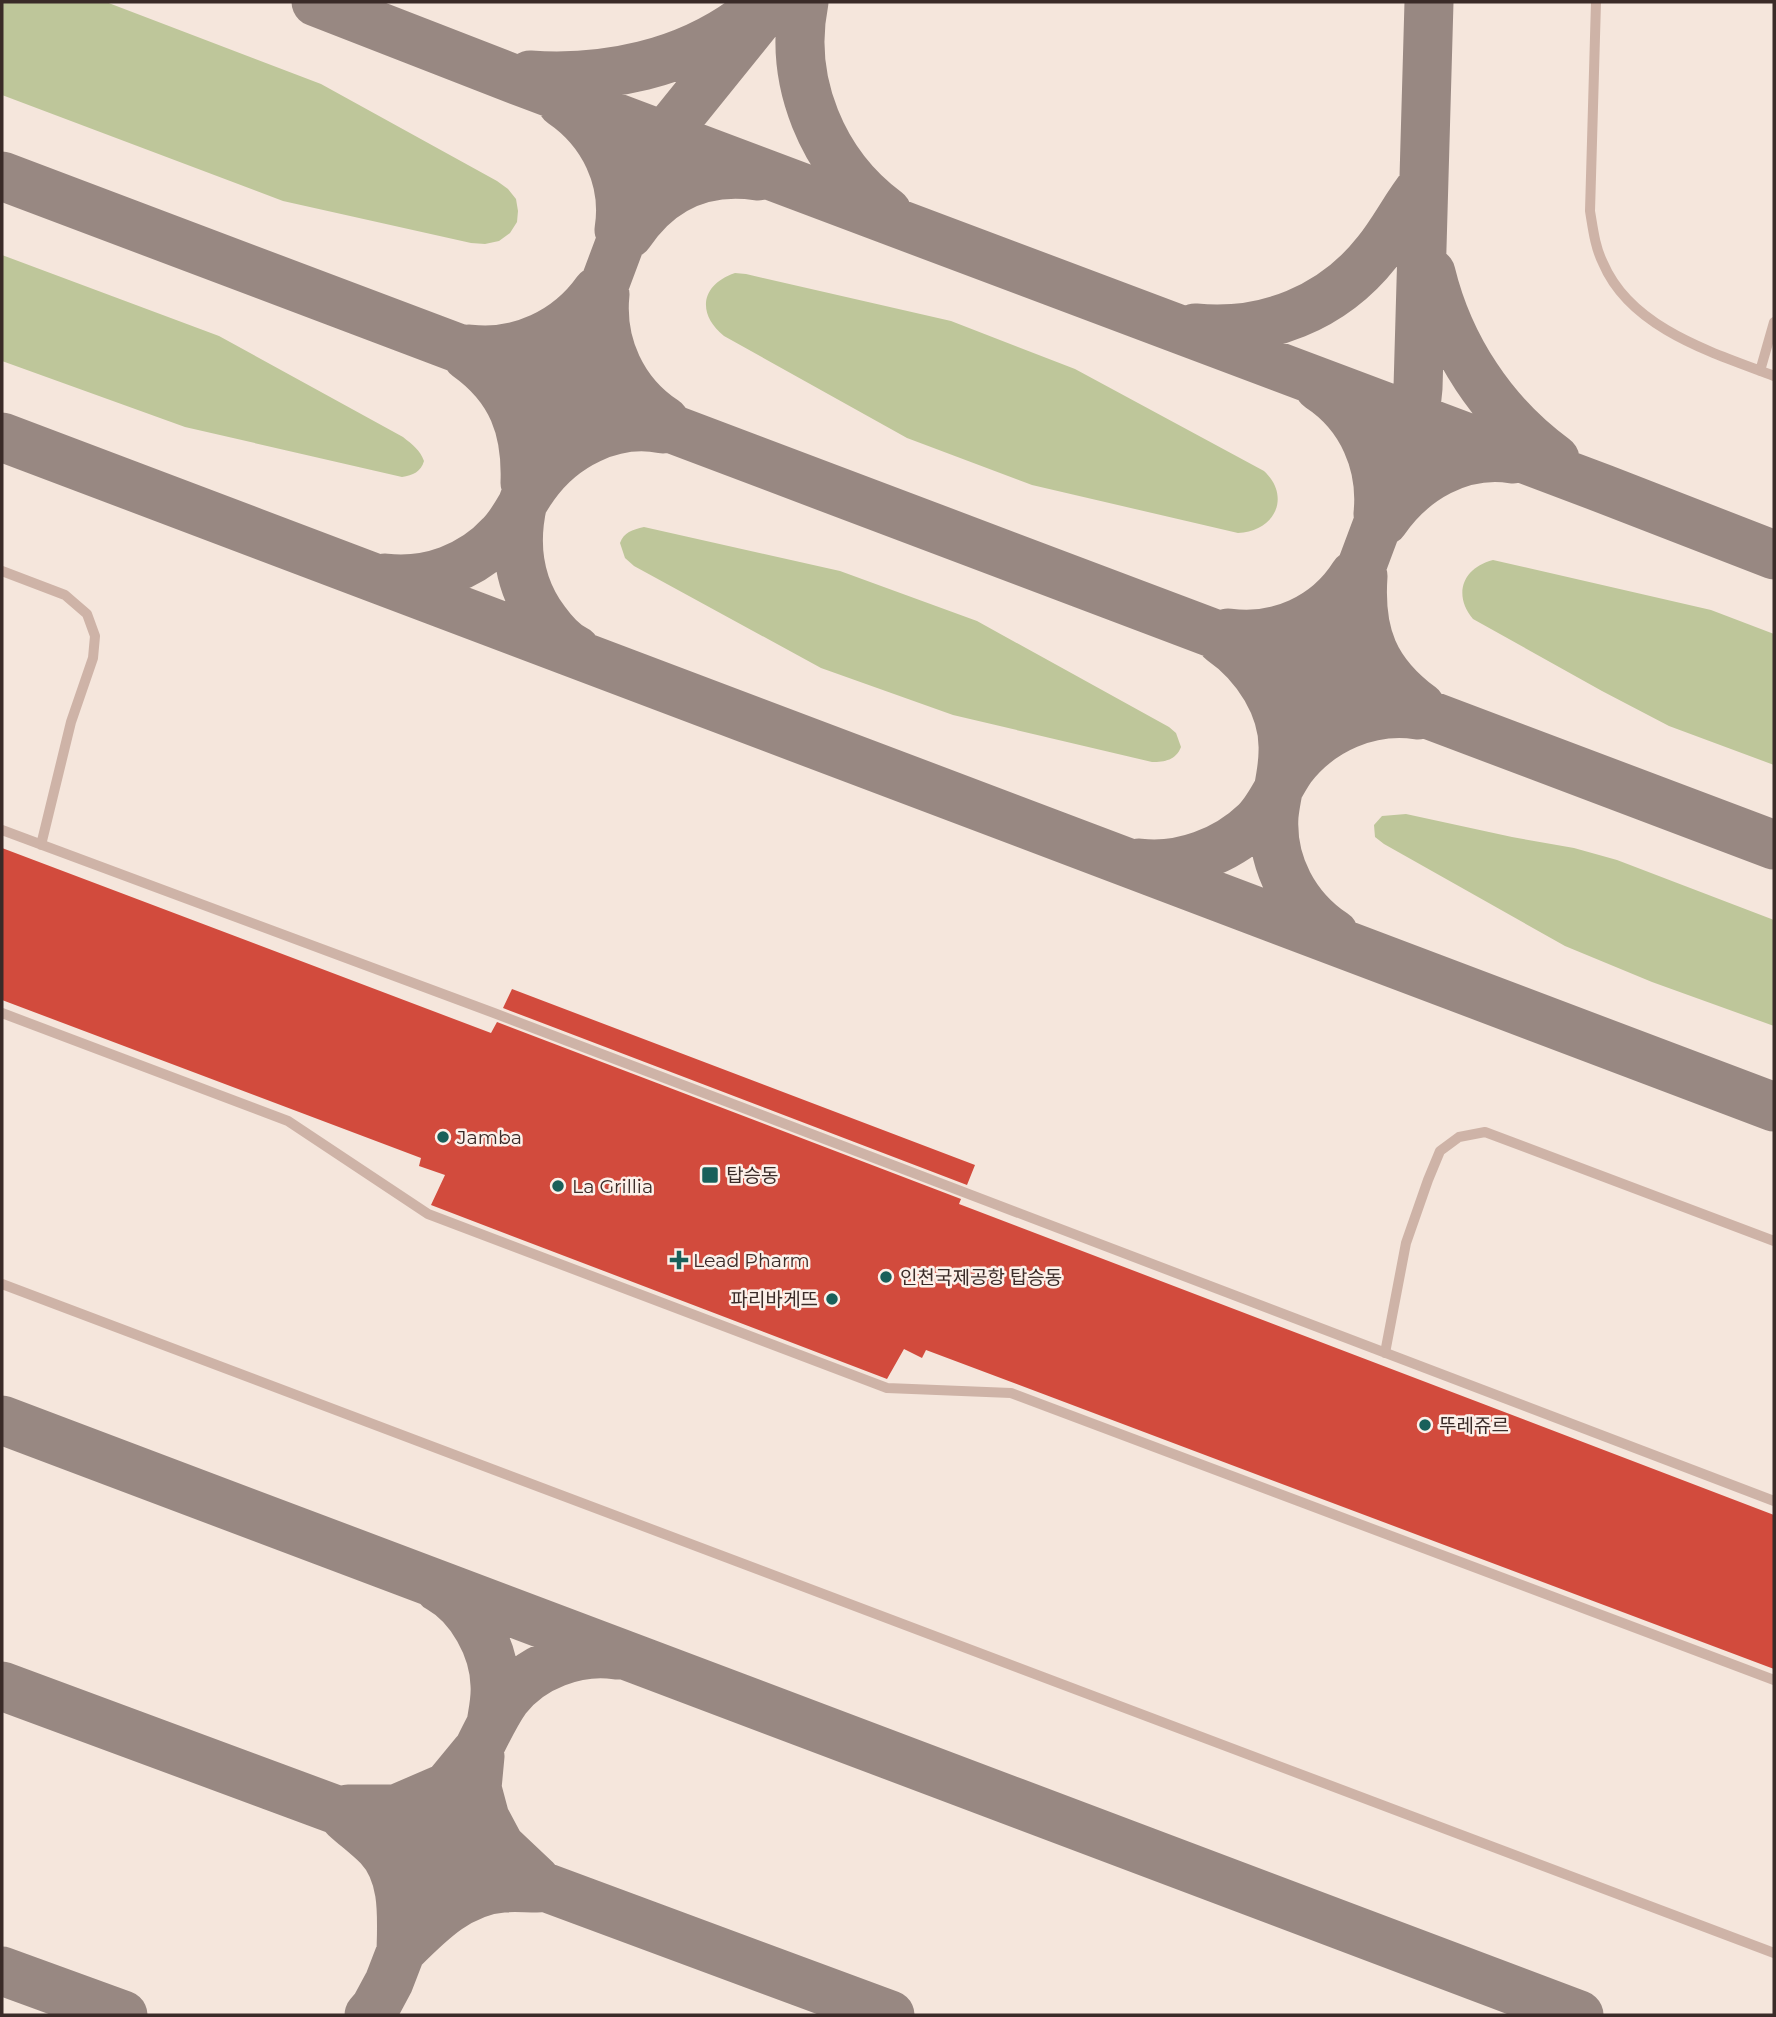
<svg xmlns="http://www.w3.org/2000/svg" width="1776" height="2017" viewBox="0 0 1776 2017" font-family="Montserrat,'Noto Sans KR',sans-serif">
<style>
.green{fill:#bec69a}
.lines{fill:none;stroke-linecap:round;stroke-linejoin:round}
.taxiway{stroke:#988882;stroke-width:49}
.building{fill:#d24b3d}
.lane{stroke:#ceb3a7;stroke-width:10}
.poi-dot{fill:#19605a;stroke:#fcf0e9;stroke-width:2.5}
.labels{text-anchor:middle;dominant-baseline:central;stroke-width:5;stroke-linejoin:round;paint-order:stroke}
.poi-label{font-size:19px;fill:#3a2b28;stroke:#fcf0e9;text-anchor:start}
</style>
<rect width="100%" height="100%" fill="#f5e6dc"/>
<path class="green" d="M2,2h104l215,82 176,97 11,8 8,10 2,12 -1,11 -7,11 -11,8 -14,3 -14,-1 -188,-42 -281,-106z
M2,255l217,81 184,101c10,8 17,13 21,24 -3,11 -11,14 -22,16l-217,-50 -183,-66z
M735,273l11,1 205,47 124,48 189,102c28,26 10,61 -26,62l-206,-48 -125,-47 -183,-102c-27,-22 -24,-51 11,-63z
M644,527l196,44 137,50 192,106 7,6 5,14c-5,13 -16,15 -29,15l-199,-47 -132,-47 -187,-102 -9,-8 -5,-15c4,-11 12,-13 24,-16z
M1493,560l218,50 63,24v131l-105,-39 -67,-35 -129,-72c-20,-24 -11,-51 20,-59z
M1406,814l106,23 62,11 43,12 157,60v106l-122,-44 -87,-36 -181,-102 -9,-7 -1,-12 8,-9z"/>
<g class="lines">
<path class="taxiway" d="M316,2l211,82 1077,405 170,66
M804,2c-16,79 18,162 83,210
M530,75c76,5 154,-11 216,-57
M562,103c41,28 65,76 57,127
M2,176l1772,669
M629,234c30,-45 75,-66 129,-58
M1431,273c18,74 62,141 124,186
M605,294c-5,50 17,99 60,127
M1195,328c70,7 138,-20 182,-76 17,-21 29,-46 46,-67
M469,349c50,6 99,-17 128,-58
M467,356c45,32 60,73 58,127
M1319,387c43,28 64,77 59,127
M2,437l1772,670
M1384,521c29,-42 77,-70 129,-62
M1363,576c-4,58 11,96 58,131
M385,578c43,5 87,-11 116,-43 14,-14 21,-33 33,-49 28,-40 79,-67 129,-57
M1228,633c49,7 99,-15 126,-58
M1221,640c35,24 64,68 62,112 0,22 -7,43 -9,64 -3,48 21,92 60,118
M576,650c-13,-6 -23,-18 -31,-29 -27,-36 -32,-76 -22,-119l124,-331 17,-35 108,-134
M1279,787l130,-347 6,-23 3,-29 11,-386
M1139,863c42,5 87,-12 117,-41 15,-15 23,-37 35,-54 30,-39 79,-60 127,-53
M2,1420l1577,595
M439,1588c32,18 55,60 56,97 1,13 -2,26 -4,39
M2,1686l888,329
M480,1756l-3,32 8,30 15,28 36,34
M348,1809h48l51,-22 28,-34
M345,1817c11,10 23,19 33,29 27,28 24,70 23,105 28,-28 59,-60 102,-63 11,-1 22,0 34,0
M2,1971l121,44
M369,2015l6,-7 14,-26 91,-236c8,-16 16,-33 26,-47 25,-33 72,-50 111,-44"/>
</g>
<path class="building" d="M2,848l489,185 6,-11 464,177 -2,5 815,311v154l-848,-319 -4,8 -18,-9 -17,30 -456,-174 14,-30 -26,-9 2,-8 -419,-158z
M512,989l463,176 -8,20 -464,-177z"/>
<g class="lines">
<path class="lane" d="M1596,2l-6,209c3,18 5,36 13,52 28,66 111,90 171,113
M1760,371l14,-49
M2,571l63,24 22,19 8,22 -2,22 -22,64 -30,123
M2,830l492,183 1280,488
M2,1013l286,108 140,93 459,174 124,5 763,287
M2,1284l1772,669
M1385,1353l21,-110 22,-63 12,-29 19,-14 26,-5 289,109"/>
</g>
<g class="poi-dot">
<circle cx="443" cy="1137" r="7"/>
<rect x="701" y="1166" width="18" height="18" rx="3.5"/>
<circle cx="558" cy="1186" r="7"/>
<path d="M675.5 1249.5h7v7h7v7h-7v7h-7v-7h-7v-7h7z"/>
<circle cx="886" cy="1277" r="7"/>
<circle cx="832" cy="1299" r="7"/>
<circle cx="1425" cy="1425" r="7"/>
</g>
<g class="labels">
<g class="poi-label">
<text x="457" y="1137">Jamba</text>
<text x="726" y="1175">탑승동</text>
<text x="572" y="1186">La Grillia</text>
<text x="693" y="1260">Lead Pharm</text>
<text x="900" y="1277">인천국제공항 탑승동</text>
<text x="818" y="1299" text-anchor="end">파리바게뜨</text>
<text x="1439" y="1425">뚜레쥬르</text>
</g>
</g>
<rect width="1776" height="2017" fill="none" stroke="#3a2b28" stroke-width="7"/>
</svg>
